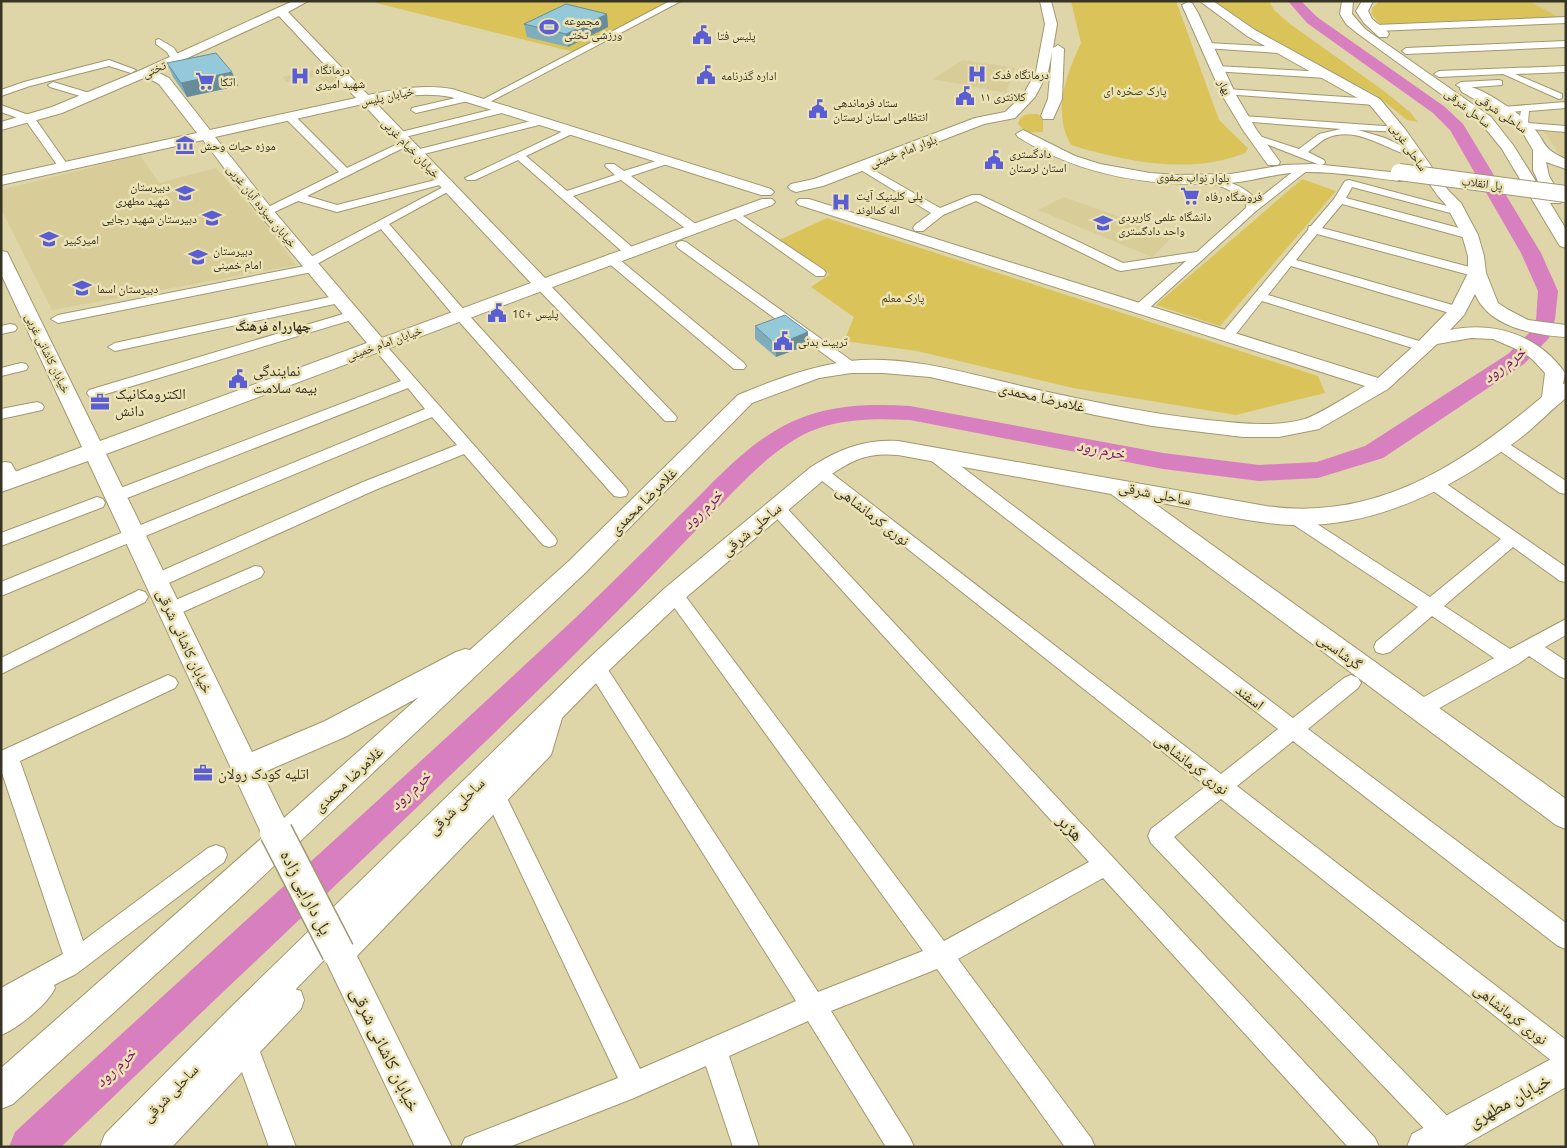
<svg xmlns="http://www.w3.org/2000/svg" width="1567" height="1148" viewBox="0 0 1567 1148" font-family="Ubuntu,'Noto Naskh Arabic',sans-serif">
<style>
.built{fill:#d8cd99}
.green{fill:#dac459}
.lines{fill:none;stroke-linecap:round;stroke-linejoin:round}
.river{fill:#d87fc0;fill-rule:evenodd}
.street-casing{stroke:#a1986e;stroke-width:2}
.secondary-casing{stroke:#a1986e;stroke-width:2}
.street{fill:#fff;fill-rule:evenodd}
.secondary{fill:#fff;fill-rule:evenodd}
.secondary-bridge-far1-casing{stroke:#a1986e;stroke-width:18;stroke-linecap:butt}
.secondary-bridge-casing{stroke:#a1986e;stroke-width:35;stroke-linecap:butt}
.secondary-bridge-far1{stroke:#fff;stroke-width:16}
.secondary-bridge{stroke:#fff;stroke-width:32}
.wall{fill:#7fadbb}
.shaded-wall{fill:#688d98}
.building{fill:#94c9d9;stroke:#688d98}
.labels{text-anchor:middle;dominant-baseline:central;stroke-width:5;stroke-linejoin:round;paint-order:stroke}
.far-poi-label{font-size:12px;fill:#383423;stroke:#ebe2b5;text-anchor:start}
.far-street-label{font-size:12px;fill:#383423;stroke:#ebe2b5}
.far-park-label{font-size:12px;fill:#463c0a;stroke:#ebe2b5}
.far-neighbourhood-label{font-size:14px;font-weight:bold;fill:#383423;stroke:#ebe2b5}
.poi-label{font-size:15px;fill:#383423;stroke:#ebe2b5;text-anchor:start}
.street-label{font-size:15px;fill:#383423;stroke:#ebe2b5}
.water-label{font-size:16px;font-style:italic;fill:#80156c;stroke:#ebe2b5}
.near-street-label{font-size:18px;fill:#383423;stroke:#ebe2b5}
</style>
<rect width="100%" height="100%" fill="#ded5a9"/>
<path class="built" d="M1529,1h37v19h-2z
M963,60l52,8 -9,25 -73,-14z
M324,68l14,14 -11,3 -9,-9 -31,6 -5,-5z
M1542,129l24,2v29l-3,-1z
M140,155l19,28 57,-15 44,50 36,47 -244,45 -51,-101v-19z
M1064,197l109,39 -21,21 -114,-47z"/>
<path class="green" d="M379,1h297l-102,51 -198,-49z
M1071,1h105l43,119 29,28 -3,5c-54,22 -119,9 -174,-8 -19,-33 -5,-70 10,-102z
M1212,1h57l5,9 16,14 94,67 27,22 7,9 -11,-2 -31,-25 -97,-51z
M1380,1h149l35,19 -182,6 -10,-11v-7z
M1037,114l6,3v15c-10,1 -18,1 -25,-8 3,-11 10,-10 19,-10z
M1302,179l34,12 -116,135 -64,-21z
M827,218l491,158 7,17 -89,22 -163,-27 -156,-37 -73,-10 10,-24 -43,-30 19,-13 -53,-33z"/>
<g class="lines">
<path class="river" d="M1288,1h13l16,16 128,90 18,17 78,129 17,38 -3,28 -6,19 -25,26 -141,94 -65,20 -59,3 -96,-12 -253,-49c-40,-2 -81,-2 -116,20 -36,22 -64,56 -93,85 -45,47 -90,93 -136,139 -166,163 -337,322 -504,483h-52l6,-15c175,-162 352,-320 526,-482 48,-44 94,-90 140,-136 31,-30 60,-64 97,-85 40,-24 87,-26 132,-23l253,47 96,12 58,-3 48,-16 143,-92 23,-23 5,-10 2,-30 -17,-38 -71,-123 -17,-17 -126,-90z"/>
<g class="street-casing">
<path id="street" d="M670,1h11l-195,103h-6l-2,-2z
M1566,17v6l-190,8 -4,-3 4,-3z
M159,39l15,9 7,12 -2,2h-6l-6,-10 -11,-8v-4z
M1566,41v6l-160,7 -4,-3 4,-3z
M1208,43l71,4 4,3 -4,3 -74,-5v-4z
M109,60l27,10 -5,3 -22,-7 -79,20 -29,10v-6l23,-8z
M1216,66l110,6 5,3 -5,3 -113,-7 -2,-2z
M1566,66v6l-51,2 47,20v4l-3,1 -56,-25 -64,3 -5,-3 5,-3z
M1499,80l3,1v4l-41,3 -5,-3 5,-3z
M53,82l40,12 2,2 -5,3 -40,-12 -2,-2z
M1227,89l148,10 5,3 -5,3 -151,-11 -2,-2z
M469,95l5,3 -2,2 -56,13 -5,-3 1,-2z
M1566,102v6l-37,3 -1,12 38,3v6l-47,-4 -1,-2 3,-15 -19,2 -5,-3 5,-3z
M1,105l33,12 35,50 -1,2h-8l-34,-48 -25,-9z
M506,106l4,1v4l-105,26 -5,-3 1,-2z
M290,114l4,1 53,53 55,-26 4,-1 5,3 -104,52 30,9 106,-27 6,3 -2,2 -110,29 -39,-11 -28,13h-8l-2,-2 2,-2 77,-38 -53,-53 -1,-2z
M1243,116l155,11 5,3 -1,2 -44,-2 27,8 34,16 -5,3c-28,-7 -57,-32 -87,-19 -7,3 -13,10 -19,14l16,8 1,2 -1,2 -4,1 -72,-28 5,-3 46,15 20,-15 22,-5 -102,-8 -1,-2z
M543,118l5,3 -1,2 -123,31 -5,-3 1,-2z
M572,127l5,3 -1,2 -50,24 41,35 48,-16 -10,-9 1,-2h8l10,7 35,-11h8l1,2 -1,2 -36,12 66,49 2,3 -2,3h-8l-68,-51 -48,16 60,52 2,3 -6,4 -4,-1 -107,-94 -43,20h-8l-2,-2z
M1304,165l5,3 -1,2 -52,41 -110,100h-10l-2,-3 2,-3 50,-44 -65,10 -4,-1 -141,-69 -33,14 -20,16h-8l-2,-3 2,-3 16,-12 -70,-43 1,-2h8l70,40 32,-13h8l143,68 74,-11 49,-44v-6c-12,-12 -27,-17 -43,-21l-2,-2 2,-2 4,-1c19,4 36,9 50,24l43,-34z
M1349,180l113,30 2,2 -6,3 -106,-28 -6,11 128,34 2,3 -6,4 -128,-35 -20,24 159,42 2,3 -6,4 -160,-43 -21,26 167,48 2,3 -2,3h-10l-162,-48 -23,29 161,49 2,3 -7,4 -5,-1 -157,-49 -30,38h-10l-2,-3 2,-3 86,-103 1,-4h2l23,-27 11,-18z
M449,184l4,1 2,2 -2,2 -64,35 76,87 161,177 2,4 -2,4 -6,1 -6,-1 -159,-179 -74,-88 -66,36 4,3 -2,3 -259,52 -7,-4 7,-4 247,-49 -2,-3 2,-3z
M734,210l90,60 2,3 -2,3h-8l-86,-61 -2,-2 2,-2z
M682,241l4,1 170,122 2,3 -2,3h-10l-168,-122 -2,-3 2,-3z
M610,254l4,1 130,108 2,3 -2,3h-10l-128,-108 -2,-3z
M541,280l5,1 129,134 2,3 -2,3h-10l-129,-134 -1,-3 1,-3z
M339,295l7,4 -2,3 -229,49 -7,-4 7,-4z
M353,311l7,4 -2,3 -259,78h-10l-2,-3 2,-3z
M10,324l5,1 2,3 -2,3 -14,3v-8z
M378,341l5,1 172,195 2,4 -2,4 -6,2 -6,-2 -79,-91 -89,36 -213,96 -6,1 -6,-1 -3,-5 3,-5 213,-94 94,-37 -25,-28 -431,179v-14l424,-173 -17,-21 -286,112 -6,2 -6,-2 -2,-4 2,-4 291,-111 -30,-36z
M21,363l5,1 2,3 -2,3 -25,6v-8z
M37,402l5,2 2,3 -2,3 -41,9v-10z
M1498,438l5,2 63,41v13l-6,-1 -67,-47 -3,-3 3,-3z
M935,450l6,1 352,267 51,-40 7,-3 7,3 3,5 -3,5 -50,41 258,194v26l-8,-3 -265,-205 -56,45 329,254v29l-9,-4 -336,-266 -47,38 282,288 4,9 -4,9 -10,4 -8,-4 -287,-300 -3,-7 3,-7 55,-43 -395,-314 2,-4 6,-1 6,1 396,306 57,-45 -349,-270 -2,-4 2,-4z
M5,462l6,1 10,17 -2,4 -6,1 -6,-1 -6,-10v-11z
M1432,477l6,1 128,89v15l-6,-1 -47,-34 -69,59 66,43 56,-30v16l-21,12 21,14v18l-7,-3 -30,-20 -11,8 -91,51 -7,2 -7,-2 -3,-6 3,-6 81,-45 -62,-42 -42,36 -7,2 -7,-2 -2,-5 2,-5 42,-35 -130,-86 -2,-4 2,-4 6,-2 6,2 130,84 71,-58 -75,-53 -2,-4 2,-4z
M97,497l6,2 2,4 -2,4 -102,39v-13z
M776,501l6,2 593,635 4,9h-31l-245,-269 -145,81 133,179 4,9h-30l-128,-178 -106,42 79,127 4,9h-28l-78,-126 -79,35 30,91h-26l-27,-81 -72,32 -125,49h-48l4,-9 153,-60 -134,-283 4,-7 7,-2 7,2 138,281 156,-68 -207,-329 -3,-5 3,-5 7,-3 7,3 215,330 105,-41 -255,-352 -3,-5 3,-5 6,-2 6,2 264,352 145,-79 -319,-351 -2,-4 2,-4z
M255,566l6,1 3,5 -3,5 -85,38 -6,2 -6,-2 -3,-5 3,-5z
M139,590l6,2 3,5 -3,5 -144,72v-16z
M168,675l7,3 3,5 -3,5 -155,73 63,180 125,-93 8,-3 8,3 3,7 -3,7 -148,112 -22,11 1,3c-6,15 -38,41 -54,47v-47l62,-34 -62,-184v-19z
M292,988l9,3 3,9 -3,9 -41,43 36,95h-27l-27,-75 -70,75h-32l4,-9 90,-95 2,-5 4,-2 43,-45z"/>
</g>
<g class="secondary-casing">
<path id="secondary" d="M293,1h15l-20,11 80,83c29,-6 54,-11 84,-6l319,100 3,3 -3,3h-10l-310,-98c-27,-5 -50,-1 -76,5l170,176 217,-79h10l3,3 -3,3 -666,249 146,298 73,-31 131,-69 9,-3 5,1 99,-89 169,-166c36,-15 73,-29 112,-34 57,-6 116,12 171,25 62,14 123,27 186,34 32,3 66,8 98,-1 15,-5 44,-24 60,-33l-566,-181 -3,-3 3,-3h10l569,179 39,-35 33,-34 18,-36v-17l-6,-21 -16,-30 -8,-9 -43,-61 -25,-30 -123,-69 -46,-34 12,-1 42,29 125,69 25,30 43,61 13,13 17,32 6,21 2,17 12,30 9,6 21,11 38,5v12c-32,-2 -77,-10 -91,-43l-11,21 -14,15c44,-9 89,5 115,43l-2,11 3,-1v15c-15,12 -28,26 -43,38 -66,50 -145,92 -230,89 -47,-2 -96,-16 -142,-24l415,298v30l-10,-4 -445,-331 -213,-39c-31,-3 -46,5 -71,22l-144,123 -78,74 -43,44 -11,37 -194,201 95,191h-37l-90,-188 -182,188h-43l5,-13 125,-126 357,-348 78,-72 146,-121c28,-18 54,-28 87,-26l368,65c109,16 196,-41 276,-109l3,-24 -12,-13 -10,-8 -30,-13 -22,-1 -34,6 -49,45 -69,40 -40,8h-36l-91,-11 -57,-11 -165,-38 -47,-4h-32l-32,5 -67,25 -167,170 -343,323 -229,208 -12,5v-41l262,-231 -175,-376 -87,31v-15l81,-30 -81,-173v-23l6,1 2,4 91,185 267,-98 -107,-128 -57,-75 -202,45v-9l196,-43 -38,-49 -13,-7 -84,36 -61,17v-8l51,-15 89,-37zM279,16l77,82 -146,32 -41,-52 -12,-6zM363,104l168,179 -149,55 -110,-129 -57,-72zM419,697l-135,121 -22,-45 83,-36z
M1040,1h11l6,23 -4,24 5,-3 6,4 -2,50 -9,20h-10l-2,-3 7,-17 4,-46 -4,19 -13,25 -20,21 -31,6 -161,62 -27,6 -5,-2 -3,-3 3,-3 23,-5 161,-61 30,-6 18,-17 13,-23 9,-48z
M1342,1h11l-1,13 13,15 126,88 22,28 29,46 -9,-21v-20l-10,-17 -18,-16 -43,-25 -2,-3 2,-3c15,-3 58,28 69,39 16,17 10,24 35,34v10l-20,-7 3,14 14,24 -3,3h-10l16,26v19l-6,-2 -2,-3 -56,-94 -21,-26 -124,-90 -11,-9 -6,-10z
M1362,1h11l-5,10 4,8 15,12 2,3 -2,3h-8l-15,-14 -8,-12z
M1188,2l4,1 6,10 38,82 20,34 24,33 -2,3h-10l-25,-35 -21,-35 -40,-90z
M1023,130l52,26 25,8 50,9 27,2 54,-1 53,-9 30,-1 86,9 5,1 2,3 -2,3 -5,1c-33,-4 -66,-10 -98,-9 -25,1 -48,9 -72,11 -75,5 -148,-6 -212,-46l-2,-3z
M1566,1051v36l-105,60h-54l5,-13z"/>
</g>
<use href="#street" class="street"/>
<use href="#secondary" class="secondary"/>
<g class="secondary-bridge-far1-casing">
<path id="secondary-bridge-far1" d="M1399,172l167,22"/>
</g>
<g class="secondary-bridge-casing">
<path id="secondary-bridge" d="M276,832l62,120"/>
</g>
<use href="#secondary-bridge-far1" class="secondary-bridge-far1"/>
<use href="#secondary-bridge" class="secondary-bridge"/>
</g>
<path class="wall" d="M607,14l1,13 -40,20 -41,-10 -3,-13z
M167,63l65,9 6,14 -51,11 -14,-20z
M755,326l53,6v13l-32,12 -21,-18z"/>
<path class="shaded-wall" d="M607,14l1,13 -40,20 -2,-13z
M232,72l6,14 -51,11 -6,-14z
M808,332v13l-32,12v-12z"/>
<path class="building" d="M566,4l41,10 -41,20 -42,-10z
M216,53l16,19 -51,11 -14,-20z
M785,315l23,17 -32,13 -21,-19z"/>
<defs>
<g id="stadium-bare" transform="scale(1.5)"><path d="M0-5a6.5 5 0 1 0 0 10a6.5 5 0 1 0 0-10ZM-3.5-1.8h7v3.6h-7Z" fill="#5b5dd5" stroke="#ebe2b5" stroke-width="2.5" paint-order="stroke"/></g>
<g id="civic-bare" transform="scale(1.5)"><path d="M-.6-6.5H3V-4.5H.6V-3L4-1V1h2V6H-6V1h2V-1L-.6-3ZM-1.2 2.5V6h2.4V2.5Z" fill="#5b5dd5" stroke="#ebe2b5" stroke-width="2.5" paint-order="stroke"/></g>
<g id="hospital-bare" transform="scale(1.5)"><path d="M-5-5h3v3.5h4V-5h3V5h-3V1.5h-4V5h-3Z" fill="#5b5dd5" stroke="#ebe2b5" stroke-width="2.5" paint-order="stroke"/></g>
<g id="supermarket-bare" transform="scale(1.5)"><path d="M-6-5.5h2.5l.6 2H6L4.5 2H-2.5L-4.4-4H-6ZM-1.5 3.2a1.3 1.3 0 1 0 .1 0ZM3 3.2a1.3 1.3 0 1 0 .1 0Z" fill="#5b5dd5" stroke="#ebe2b5" stroke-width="2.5" paint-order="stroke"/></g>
<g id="museum-bare" transform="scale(1.5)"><path d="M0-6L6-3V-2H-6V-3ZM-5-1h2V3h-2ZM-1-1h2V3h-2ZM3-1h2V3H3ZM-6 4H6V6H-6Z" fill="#5b5dd5" stroke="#ebe2b5" stroke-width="2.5" paint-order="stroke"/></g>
<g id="school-bare" transform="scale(1.5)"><path d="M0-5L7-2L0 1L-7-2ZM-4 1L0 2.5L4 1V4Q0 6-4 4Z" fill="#5b5dd5" stroke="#ebe2b5" stroke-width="2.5" paint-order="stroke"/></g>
<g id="university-bare" transform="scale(1.5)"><path d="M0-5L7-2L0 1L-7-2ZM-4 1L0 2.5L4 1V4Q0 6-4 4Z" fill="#5b5dd5" stroke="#ebe2b5" stroke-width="2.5" paint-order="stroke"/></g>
<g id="office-bare" transform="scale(1.5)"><path d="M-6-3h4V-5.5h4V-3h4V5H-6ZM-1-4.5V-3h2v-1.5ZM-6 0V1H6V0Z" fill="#5b5dd5" stroke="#ebe2b5" stroke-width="2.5" paint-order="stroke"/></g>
</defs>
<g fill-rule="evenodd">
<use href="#stadium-bare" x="549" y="27"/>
<use href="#civic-bare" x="702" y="35"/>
<use href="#hospital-bare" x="977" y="74"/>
<use href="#civic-bare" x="706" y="75"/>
<use href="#hospital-bare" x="300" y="76"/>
<use href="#supermarket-bare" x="205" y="81"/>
<use href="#civic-bare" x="965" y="96"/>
<use href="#civic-bare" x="818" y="109"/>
<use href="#museum-bare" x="185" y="145"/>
<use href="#civic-bare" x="994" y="160"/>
<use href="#school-bare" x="185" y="193"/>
<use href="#supermarket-bare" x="1190" y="196"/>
<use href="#hospital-bare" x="841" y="202"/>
<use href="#school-bare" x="212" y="218"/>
<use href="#university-bare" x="1103" y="223"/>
<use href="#school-bare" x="49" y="239"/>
<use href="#school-bare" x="198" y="257"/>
<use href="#school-bare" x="82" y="288"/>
<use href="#civic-bare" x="497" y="313"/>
<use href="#civic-bare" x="783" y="341"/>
<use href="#civic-bare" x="238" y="379"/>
<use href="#office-bare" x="100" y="402"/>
<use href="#office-bare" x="203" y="773"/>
</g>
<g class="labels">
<g class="far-poi-label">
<text x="564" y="20">مجموعه<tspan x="564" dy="14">ورزشی تختی</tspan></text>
<text x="717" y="35">پلیس فتا</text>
<text x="315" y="69">درمانگاه<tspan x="315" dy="14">شهید امیری</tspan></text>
<text x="992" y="74">درمانگاه فدک</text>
<text x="721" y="75">اداره گذرنامه</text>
<text x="220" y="81">اتکا</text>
<text x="980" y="96">کلانتری ۱۱</text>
<text x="833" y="102">ستاد فرماندهی<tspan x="833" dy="14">انتظامی استان لرستان</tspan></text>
<text x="200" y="145">موزه حیات وحش</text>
<text x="1009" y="153">دادگستری<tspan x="1009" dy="14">استان لرستان</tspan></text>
<text x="170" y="186" text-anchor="end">دبیرستان<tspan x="170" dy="14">شهید مطهری</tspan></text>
<text x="856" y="195">پلی کلینیک آیت<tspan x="856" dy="14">اله کمالوند</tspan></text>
<text x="1205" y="196">فروشگاه رفاه</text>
<text x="1118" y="216">دانشگاه علمی کاربردی<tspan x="1118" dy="14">واحد دادگستری</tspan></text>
<text x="197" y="218" text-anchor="end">دبیرستان شهید رجایی</text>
<text x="64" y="239">امیرکبیر</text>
<text x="213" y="250">دبیرستان<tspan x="213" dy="14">امام خمینی</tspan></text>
<text x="97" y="288">دبیرستان اسما</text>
<text x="512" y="313">پلیس +10</text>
<text x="798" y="341">تربیت بدنی</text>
</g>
<g class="far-street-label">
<text transform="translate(154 69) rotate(-24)">تختی</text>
<text transform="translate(1225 87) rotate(63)">بهار</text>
<text transform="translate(387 96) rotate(-12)">خیابان پلیس</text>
<text transform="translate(1468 108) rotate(38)">ساحل شرقی</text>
<text transform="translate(1502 113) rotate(35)">ساحلی شرقی</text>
<text transform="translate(1409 147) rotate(55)">ساحلی غربی</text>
<text transform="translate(411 148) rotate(46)">خیابان خیام غربی</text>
<text transform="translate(903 151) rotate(-21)">بلوار امام خمینی</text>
<text transform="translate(1193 177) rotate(1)">بلوار نواب صفوی</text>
<text transform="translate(1482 183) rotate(7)">پل انقلاب</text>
<text transform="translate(262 206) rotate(51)">خیابان سیزده آبان غربی</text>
<text transform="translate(384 343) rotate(-20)">خیابان امام خمینی</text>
<text transform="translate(48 353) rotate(64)">خیابان کاشانی غربی</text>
</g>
<g class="far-park-label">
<text x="1135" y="90">پارک صخره ای</text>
<text x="903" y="297">پارک معلم</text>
</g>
<g class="far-neighbourhood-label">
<text x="273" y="326">چهارراه فرهنگ</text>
</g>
<g class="poi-label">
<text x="253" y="370">نمایندگی<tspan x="253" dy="17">بیمه سلامت</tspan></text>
<text x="115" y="393">الکترومکانیک<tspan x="115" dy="17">دانش</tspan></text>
<text x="218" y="773">اتلیه کودک رولان</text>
</g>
<g class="street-label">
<text transform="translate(1042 397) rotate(13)">غلامرضا محمدی</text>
<text transform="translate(1155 493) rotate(11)">ساحلی شرقی</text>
<text transform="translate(643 501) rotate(-45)">غلامرضا محمدی</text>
<text transform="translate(873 515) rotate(38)">نوری کرمانشاهی</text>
<text transform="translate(751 529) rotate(-40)">ساحلی شرقی</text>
<text transform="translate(185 641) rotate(65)">خیابان کاشانی شرقی</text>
<text transform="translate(1340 651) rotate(36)">گرشاسبی</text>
<text transform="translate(1250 697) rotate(38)">اسفند</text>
<text transform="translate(1192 764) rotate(38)">نوری کرمانشاهی</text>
<text transform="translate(348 779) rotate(-43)">غلامرضا محمدی</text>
<text transform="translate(456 806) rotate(-45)">ساحلی شرقی</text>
<text transform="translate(1511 1014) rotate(38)">نوری کرمانشاهی</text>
<text transform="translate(170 1093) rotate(-46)">ساحلی شرقی</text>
</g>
<g class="water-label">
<text transform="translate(1504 364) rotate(-37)">خرم رود</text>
<text transform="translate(1101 449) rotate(11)">خرم رود</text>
<text transform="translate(702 509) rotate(-45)">خرم رود</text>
<text transform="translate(410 790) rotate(-43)">خرم رود</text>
<text transform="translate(115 1067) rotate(-43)">خرم رود</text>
</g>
<g class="near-street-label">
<text transform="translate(1071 827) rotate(47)">هژبر</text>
<text transform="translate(307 892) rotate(63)">پل دارایی زاده</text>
<text transform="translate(386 1049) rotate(64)">خیابان کاشانی شرقی</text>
<text transform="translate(1509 1100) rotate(-29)">خیابان مطهری</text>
</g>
</g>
<rect width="1567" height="1148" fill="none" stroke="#383423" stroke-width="5"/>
</svg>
